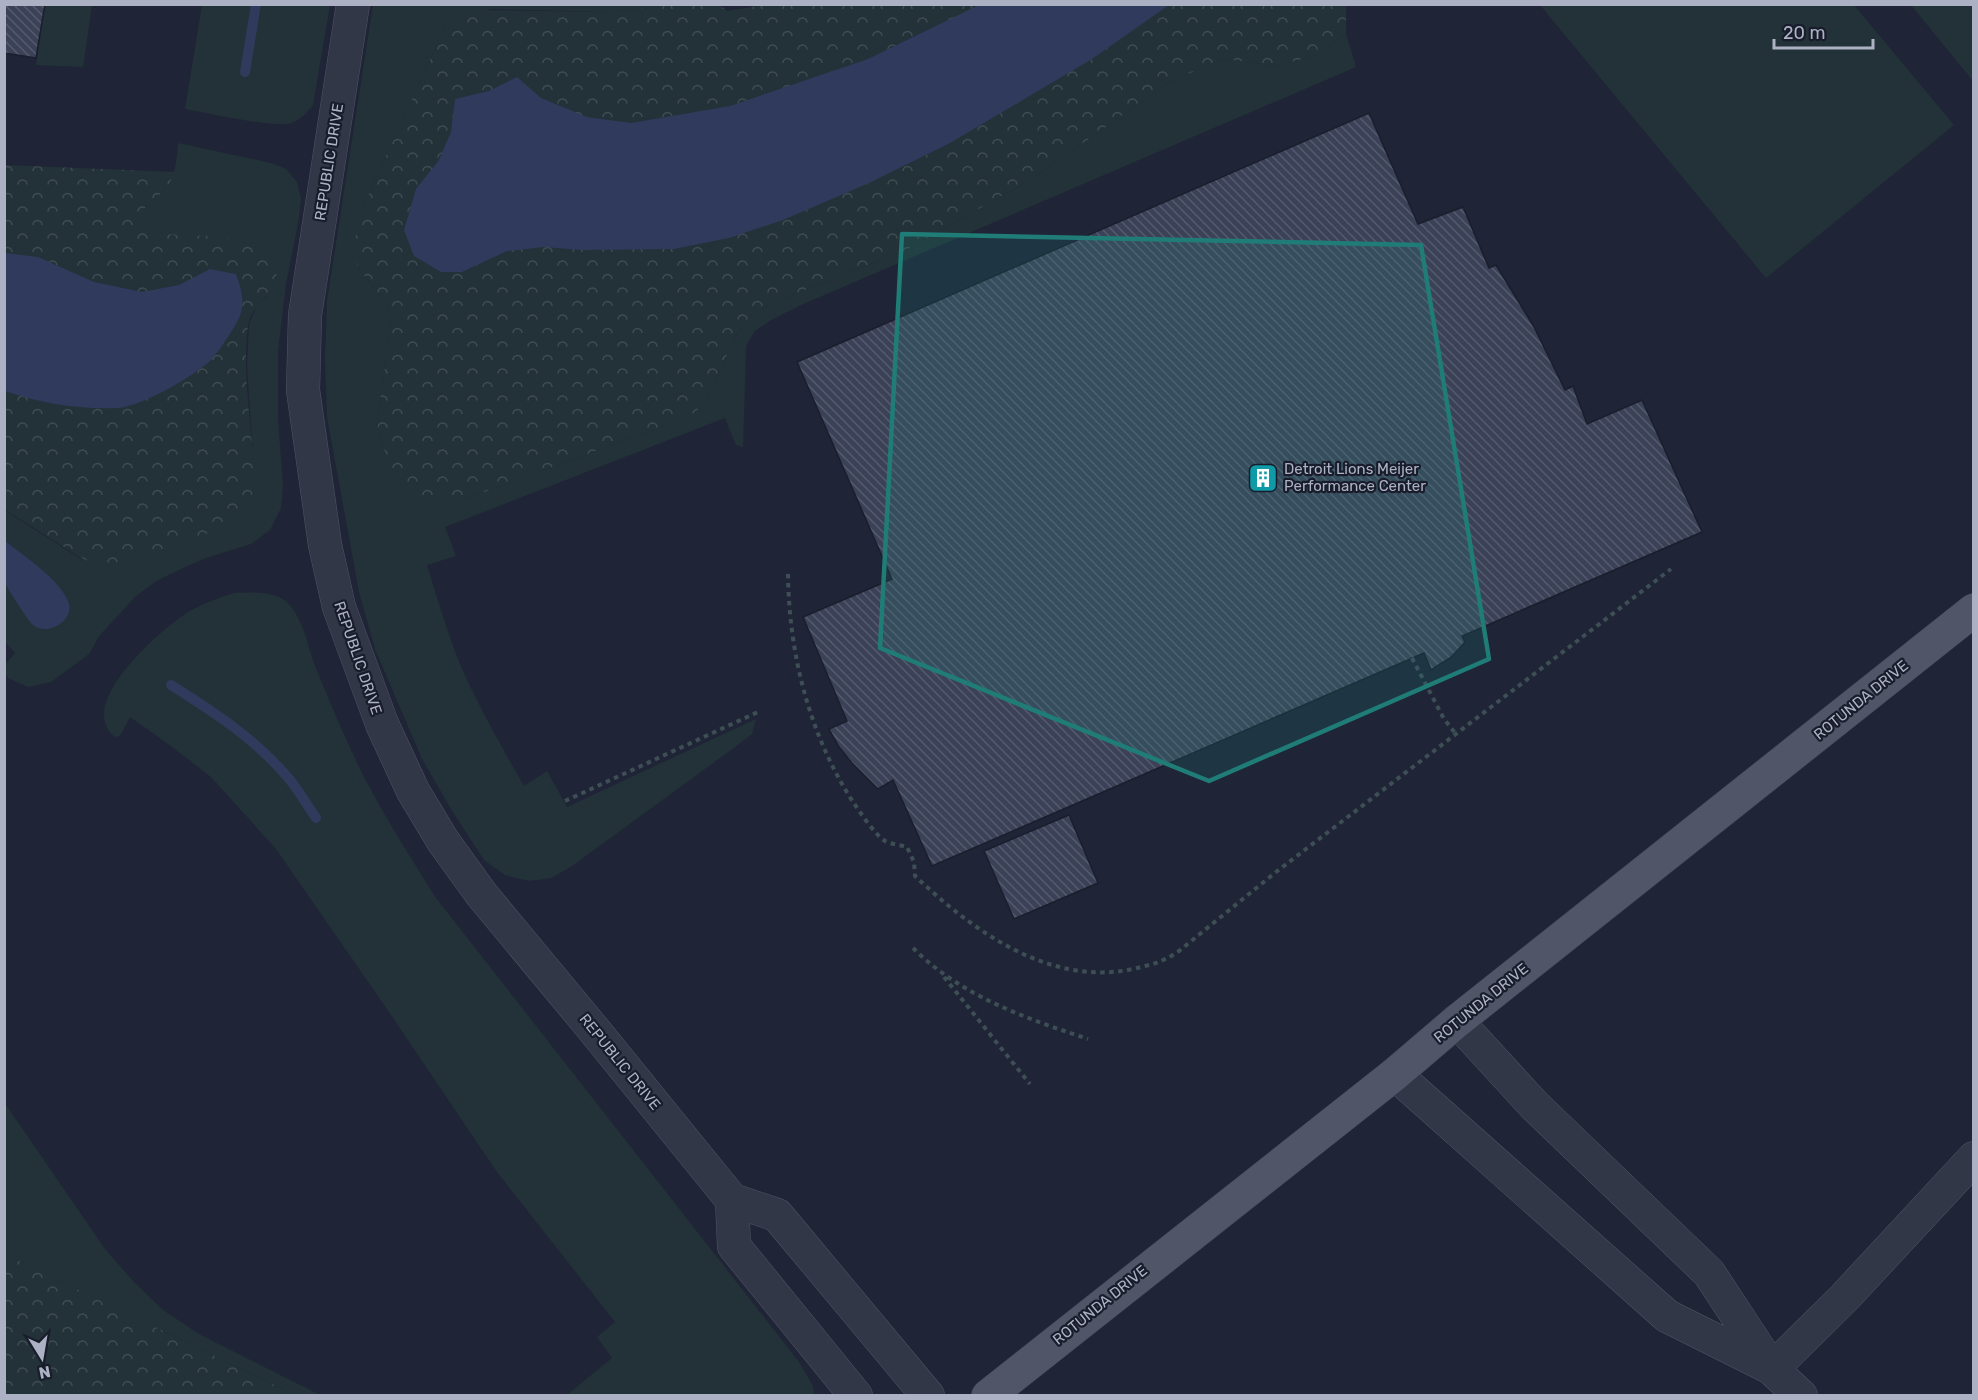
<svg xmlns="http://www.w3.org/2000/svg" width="1978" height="1400" viewBox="0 0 1978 1400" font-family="Rubik,sans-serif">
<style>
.grass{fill:#223238}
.forest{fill:url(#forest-crowns)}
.water{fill:#303a5c}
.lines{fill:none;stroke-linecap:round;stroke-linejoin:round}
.stream{stroke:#303a5c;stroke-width:10}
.building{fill:url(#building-back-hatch);stroke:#1a1e2d;stroke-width:1.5}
.minor-casing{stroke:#505465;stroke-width:34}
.major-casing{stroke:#3c4050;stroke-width:34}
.path{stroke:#3e4e55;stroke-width:4;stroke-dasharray:4.5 4.5;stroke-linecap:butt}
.minor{stroke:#323747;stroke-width:33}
.major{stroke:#505567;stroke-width:33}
.marked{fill:#1f7c77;fill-opacity:0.2;stroke:#1f7c77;stroke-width:4.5;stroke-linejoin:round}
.labels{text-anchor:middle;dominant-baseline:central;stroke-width:4.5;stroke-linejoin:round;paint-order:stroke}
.street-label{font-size:15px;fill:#acb1c4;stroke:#181c2b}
.poi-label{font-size:15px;fill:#acb1c4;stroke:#181c2b;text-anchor:start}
</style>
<defs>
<pattern id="forest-crowns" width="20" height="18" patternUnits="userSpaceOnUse" patternTransform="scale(1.5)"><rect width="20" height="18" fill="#223238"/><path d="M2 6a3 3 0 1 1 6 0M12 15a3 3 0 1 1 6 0" fill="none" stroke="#3f4d53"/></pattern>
<pattern id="building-back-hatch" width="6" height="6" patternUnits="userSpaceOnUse" patternTransform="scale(1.5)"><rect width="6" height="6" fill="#3b4257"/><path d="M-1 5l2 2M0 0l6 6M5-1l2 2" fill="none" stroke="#555b6e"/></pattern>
</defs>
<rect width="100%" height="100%" fill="#1f2536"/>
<path class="grass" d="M45,5h47l-9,62 -47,-2z
M202,5h128l-17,100c-7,8 -12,15 -22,18 -18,5 -83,-10 -106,-14z
M373,5h291l-7,2 -52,5 -114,-3 -46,18 -81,177 -6,64 29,36 4,18 -14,102 10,36 78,39 223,-82 15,-11 34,-72 15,-19 20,-12 134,-53 117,-66 72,-49 74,-53 54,-23 55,7 38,-11 30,-21 10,33 -555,238 -30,15 -16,11 -9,15 -3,101 -7,-2 -11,-27 -280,109 11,29 -29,9c12,39 23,78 40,115 17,36 37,71 57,106l23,-15 20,36 189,-88 -4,15 -17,13 -163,119 -21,12 -22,3 -24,-6 -21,-15 -33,-51 -29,-50 -47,-110 -16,-57 -32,-175 -2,-59 2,-57z
M1540,5h314l100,120 -188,153z
M1911,5h62v76z
M178,143l93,20 15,6 11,13 4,17 -2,19 -13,66 -8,67v68l5,67 -2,22 -11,22 -19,14 -45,14 -23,10 -25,12 -22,16 -37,40 -10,18 -38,28 -23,5 -20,-9 -3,-4v-9l10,-12 -10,-11 -1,-132 77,49 172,-69 1,-23 -7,-100 2,-43 8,-19 10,-9 -104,-62c-13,-5 -20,-13 -18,-27 29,-24 30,-28 33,-64z
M235,593c16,-1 40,-2 53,10 16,18 19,41 27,63 14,34 28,68 44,101 23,46 50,88 77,131l363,464 14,24 1,9h-247l45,-37 -15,-21 18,-15 -118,-150 -108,-160 -113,-163 -65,-72 -40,-31 -41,-29 -10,19 -5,1c-41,-32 45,-107 73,-125 15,-8 31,-15 47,-19z
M4,1102l101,147 29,33 29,28 36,24 121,61h-25l-290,-141z"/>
<path class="forest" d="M664,4l56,1 7,6 44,-7 575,1v29l-30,21 -38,11 -55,-7 -54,23 -74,53 -72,49 -117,66 -134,53 -20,12 -15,19 -34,72 -15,11 -223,82 -26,2 -30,-10 -22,-31 -10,-36 14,-102 -4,-18 -29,-36 -5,-22 11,-42 81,-177 14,-12 17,-5 129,2 52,-5z
M4,165l171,7c-6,16 -17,25 -30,35 -1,14 5,22 18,27 27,2 87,-1 105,21 26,34 -15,41 -20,70 -5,36 0,74 3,109 2,18 5,37 2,55 -2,13 -6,23 -16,31 -15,11 -121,47 -138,44 -16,-3 -27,-12 -40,-20 -18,-12 -36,-23 -54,-34z
M4,1254h1l290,141h-290z"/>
<path class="water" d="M981,4l188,1 -77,54 -142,84 -81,40 -86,37 -54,18 -55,11 -92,1 -38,-3 -37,4 -45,21h-21l-27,-16 -10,-26 12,-41 23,-29 12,-28 4,-33 34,-8 28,-14 24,21 46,19 44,6 99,-17 138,-47z
M5,253l33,4 56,25 48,10 37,-7 31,-16 26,5c5,14 10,29 3,44 -3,8 -22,36 -28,42 -16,16 -71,47 -93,48 -38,2 -78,-5 -113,-17z
M5,541c19,15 54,38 63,60 8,19 -20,36 -35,24 -4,-3 -26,-37 -28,-42 -3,-8 -1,-32 0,-42z"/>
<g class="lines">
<path class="stream" d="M245,72l11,-68
M171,685c43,27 86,55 119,95 9,11 17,25 26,38"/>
</g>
<path class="building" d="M4,4h41l-9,54 -32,-5z
M1369,113l49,111 45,-17 26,61 7,-3 38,62 31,63 8,-4 14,38 55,-24 60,132 -240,104 3,6 -7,8 -8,8 -19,12 -7,-17 -492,213 -39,-86 -15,9 -26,-26 -13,-16 -10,-18 18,-8 -44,-104 89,-38 -95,-217z
M1069,815l29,68 -84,36 -30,-68z"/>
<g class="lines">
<g class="minor-casing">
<path id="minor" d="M353,4l-48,311 -2,75 22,155 14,62 43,117 31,67 30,50 39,54 108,130 142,175
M1457,1021l77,84 175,168 63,96 29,27
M1395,1074l272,242 104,52
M1772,1369l72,-71 130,-140
M856,1396l-122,-150 -2,-46 45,15 151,181"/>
</g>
<g class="major-casing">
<path id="major" d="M988,1396l407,-322 62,-53 517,-411"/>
</g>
<path class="path" d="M788,574c1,80 21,160 65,228 7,10 22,33 32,39 5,3 16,4 22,6l7,15 1,14c57,54 134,111 218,93 20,-5 28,-6 46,-18l97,-79 395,-303
M1412,658l32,61 12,15
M565,801l193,-89
M913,948c48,48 112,70 175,91
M944,977l86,107"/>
<use href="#minor" class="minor"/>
<use href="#major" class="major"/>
</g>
<path class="marked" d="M902,234l519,11 68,414 -280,122 -329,-133z"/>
<defs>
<g id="building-square" transform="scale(1.5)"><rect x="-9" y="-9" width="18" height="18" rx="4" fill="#0f9aa8" stroke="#181c2b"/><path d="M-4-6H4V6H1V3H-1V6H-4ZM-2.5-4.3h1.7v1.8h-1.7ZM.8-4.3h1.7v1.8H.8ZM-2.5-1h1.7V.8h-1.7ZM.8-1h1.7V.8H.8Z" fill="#fff"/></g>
</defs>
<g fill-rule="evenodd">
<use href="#building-square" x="1263" y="478"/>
</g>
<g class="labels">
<g class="street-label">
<text transform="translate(329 162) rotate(-81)">REPUBLIC DRIVE</text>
<text transform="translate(358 658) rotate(71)">REPUBLIC DRIVE</text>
<text transform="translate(1861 700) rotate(-39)">ROTUNDA DRIVE</text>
<text transform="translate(1481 1003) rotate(-39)">ROTUNDA DRIVE</text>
<text transform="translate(620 1062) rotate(51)">REPUBLIC DRIVE</text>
<text transform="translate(1100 1305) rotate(-39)">ROTUNDA DRIVE</text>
</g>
<g class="poi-label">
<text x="1284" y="469">Detroit Lions Meijer<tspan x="1284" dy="17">Performance Center</tspan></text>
</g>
</g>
<rect width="1978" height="1400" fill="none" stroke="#acb1c4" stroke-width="12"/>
<g transform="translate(42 1358) rotate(169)" stroke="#181c2b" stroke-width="4.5" paint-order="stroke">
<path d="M0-4.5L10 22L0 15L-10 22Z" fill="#acb1c4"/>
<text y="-9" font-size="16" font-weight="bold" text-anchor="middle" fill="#acb1c4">N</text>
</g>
<path d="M1774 39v9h99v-9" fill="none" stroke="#acb1c4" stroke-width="3"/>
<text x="1783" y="39" font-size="18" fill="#acb1c4" stroke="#181c2b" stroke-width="4.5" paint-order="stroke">20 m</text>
</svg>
